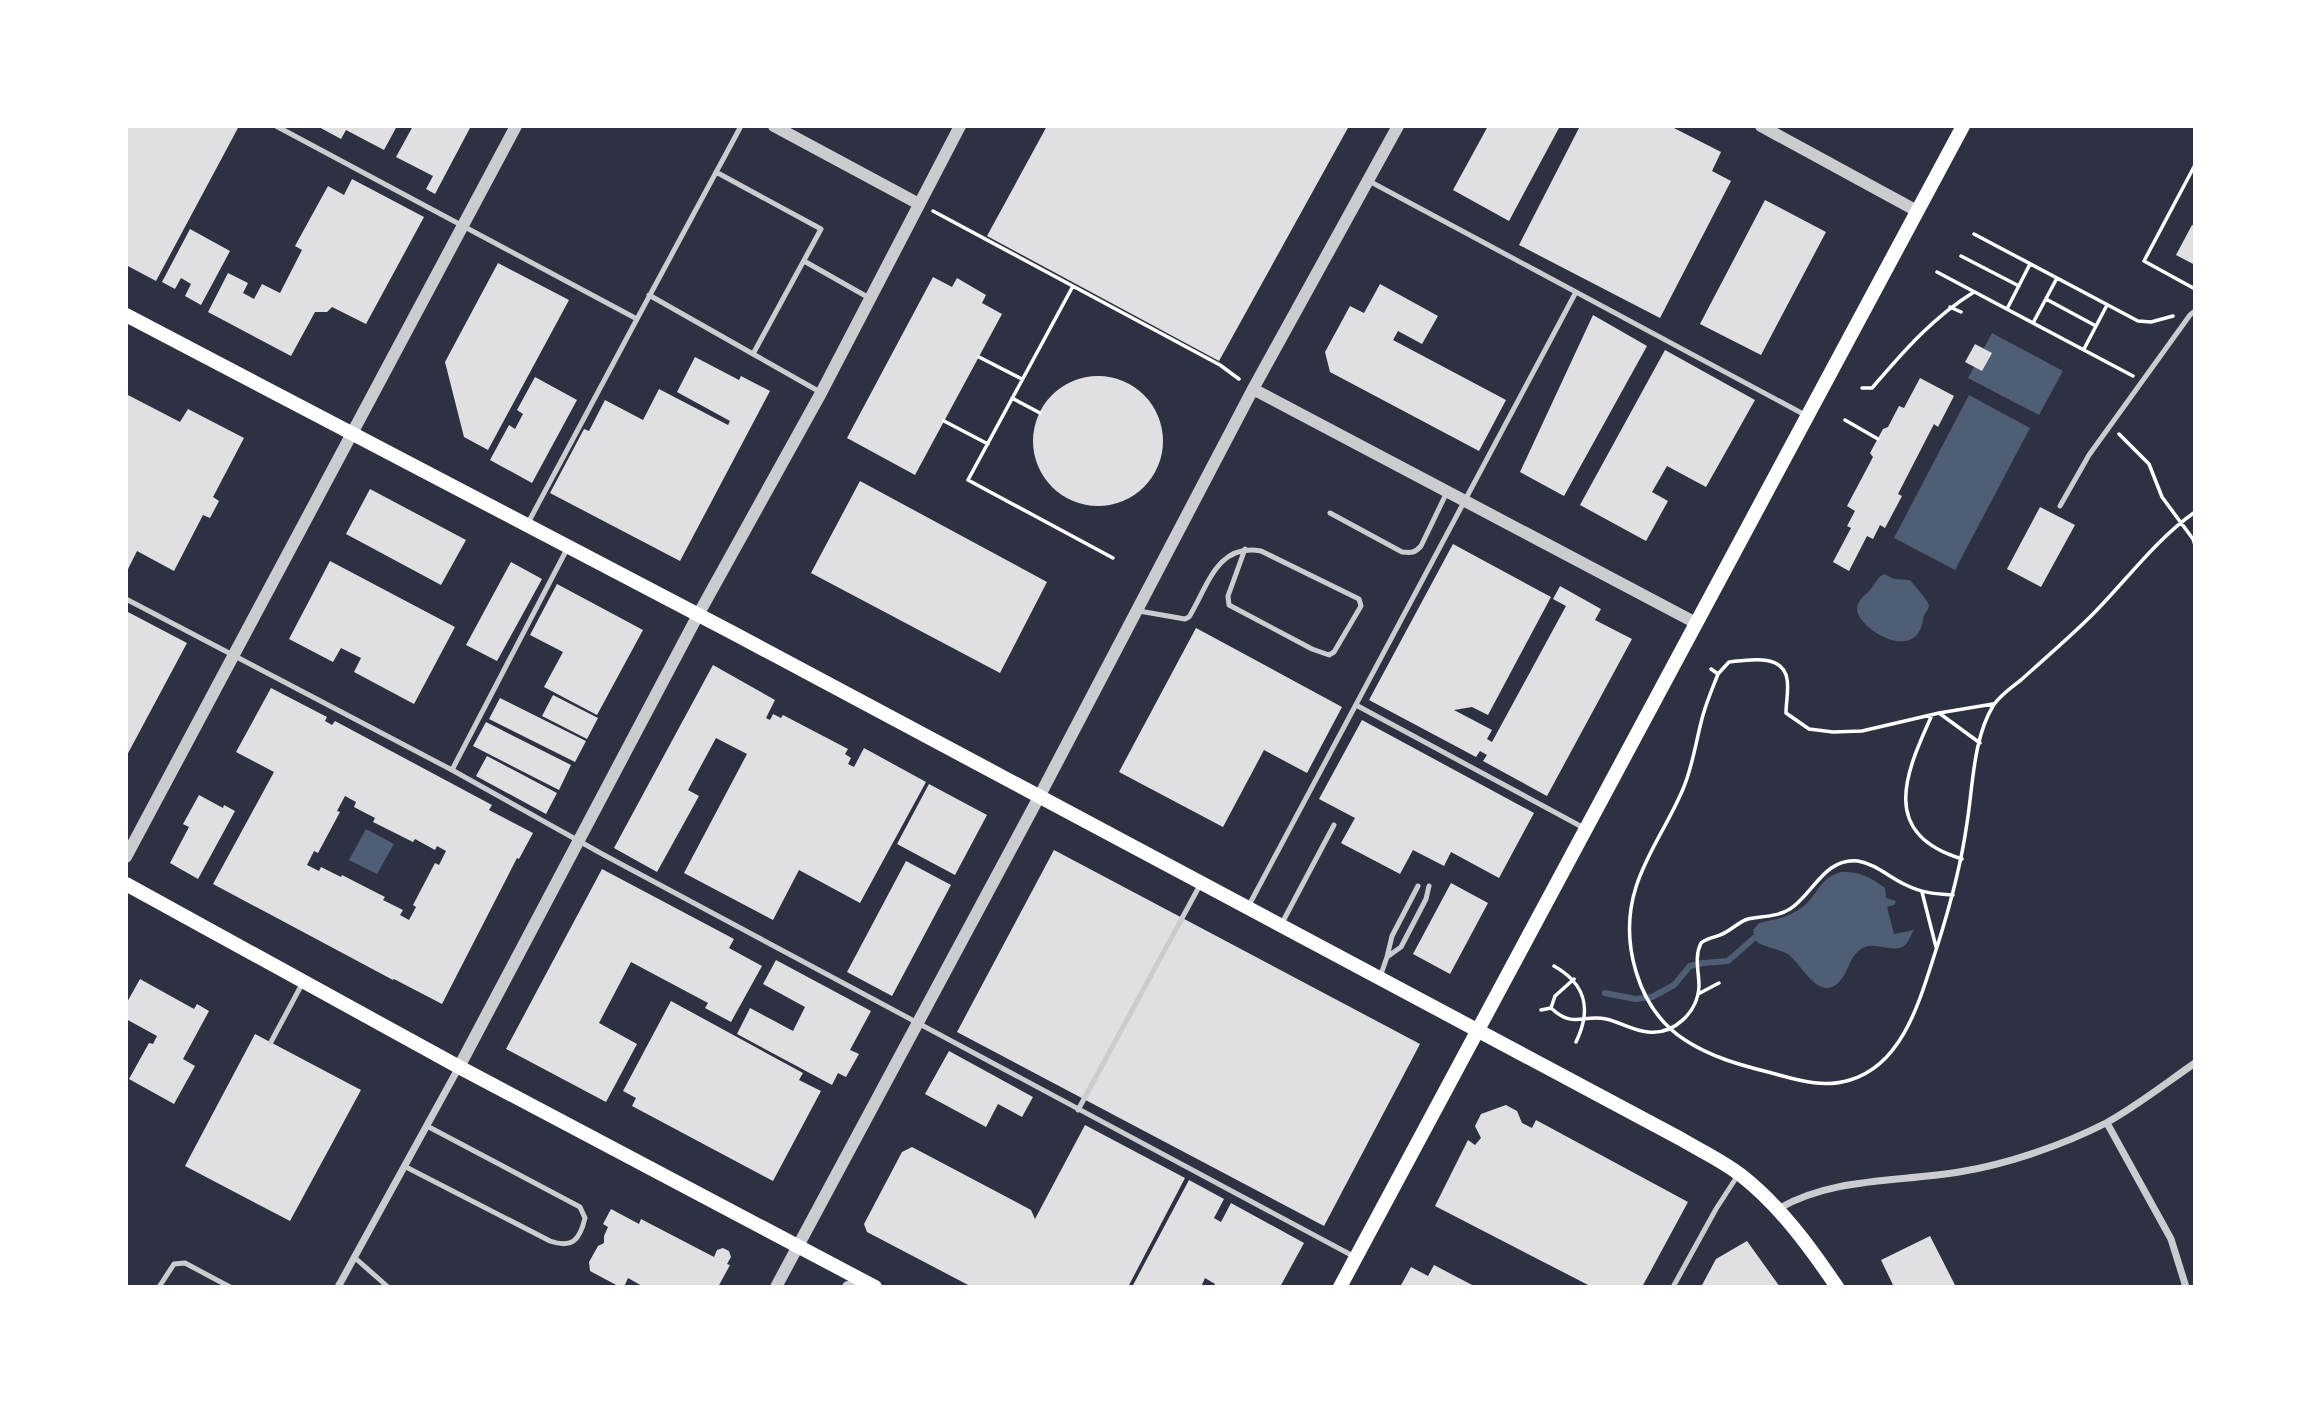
<svg xmlns="http://www.w3.org/2000/svg" width="2321" height="1413" viewBox="0 0 2321 1413" font-family="Manrope,sans-serif">
<style>
.water{fill:#4f5d75}
.lines{fill:none;stroke-linecap:round;stroke-linejoin:round}
.stream{stroke:#4f5d75;stroke-width:6}
.building{fill:#e0e0e3;fill-rule:evenodd}
.path{stroke:#fff;stroke-width:3.5}
.service{stroke:#caccd0;stroke-width:5}
.minor{stroke:#caccd0;stroke-width:7}
.tertiary{stroke:#caccd0;stroke-width:12}
.secondary{stroke:#fff;stroke-width:14}
</style>
<rect width="100%" height="100%" fill="#2d3142"/>
<path class="water" d="M1992,333l71,38 -24,44 -71,-37z
M1969,395l61,33 -75,142 -61,-32z
M1884,574l10,5 16,1c4,5 19,21 19,26 -1,5 -6,8 -6,14 -7,45 -67,8 -66,-12 1,-8 8,-13 13,-18 5,-5 6,-12 14,-16z
M366,829l28,15 -17,30 -28,-14z
M1841,872c19,-1 29,5 44,16l1,10 10,3 -2,4 -7,2 7,27 20,-4c-3,4 -5,11 -8,14 -9,11 -29,-2 -41,3 -15,7 -14,18 -22,30 -23,33 -42,-17 -57,-24 -10,-5 -21,-5 -30,-12l-3,-11 6,-7c19,-4 36,-7 50,-22 11,-13 14,-24 32,-29z"/>
<g class="lines">
<path class="stream" d="M1605,993l30,6 17,-2 22,-12 16,-19 13,-3 25,-2 26,-23"/>
</g>
<path class="building" d="M126,126h113l-83,155 -30,-16z
M317,126h80l-13,24 -38,-20 -5,9z
M413,126h58l-36,68 -9,-5 7,-13 -37,-19z
M1047,126h302l-130,235 -232,-125z
M1488,126h72l-51,95 -56,-31z
M1580,126h90l51,26 -9,19 19,10 -71,137 -141,-73z
M352,179l72,38 -58,107 -34,-17 -5,5h-12l-24,44 -83,-44 20,-39 20,10 -5,10 11,6 8,-15 18,9 22,-43 -7,-4 33,-60 16,9z
M1765,200l61,32 -65,123 -61,-31z
M2192,225l3,1v39l-19,-10z
M190,229l40,22 -29,54 -16,-9 6,-12 -10,-6 -6,11 -13,-7z
M498,263l71,37 -81,150 -24,-13 -19,-75z
M933,277l19,10 5,-9 29,17 -4,8 20,11 -87,161 -68,-37z
M1380,284l58,32 -16,28 -24,-13 -5,9 113,60 -27,51 -149,-79 -5,-20 25,-46 14,7z
M1593,315l54,31 -83,150 -44,-24z
M1975,344l17,9 -10,18 -17,-9z
M1665,350l90,50 -49,87 -39,-21 -15,26 16,9 -22,40 -66,-36z
M695,357l44,23 2,-4 29,15 -90,170 -130,-68 34,-64 5,2 16,-31 38,20 16,-31 69,36 2,-4 -53,-29z
M1033 441a65 65 0 1 1 130 0a65 65 0 1 1-130 0Z
M535,377l42,23 -45,83 -42,-23 19,-35 6,4 8,-15 -6,-4z
M1920,378l34,18 -16,31 -4,-3 -36,70 4,2 -17,32 -5,-3 -7,14 -6,-3 -18,35 -16,-9 18,-34 -4,-2 8,-15 -8,-5 26,-49 -3,-4 13,-24 5,-2 11,-21 5,2z
M126,394l54,28 8,-13 56,29 -31,59 6,4 -9,17 -7,-3 -29,56 -37,-20 -11,22z
M860,481l187,101 -47,91 -189,-100z
M370,489l96,51 -25,45 -95,-51z
M2040,507l35,18 -34,62 -34,-18z
M1453,544l98,53 -63,118 -16,-8 -18,3 38,20 -5,9 5,3 74,-136 -13,-7 7,-13 41,23 -6,11 37,19 -85,157 -64,-35 4,-6 -7,-4 -4,6 -107,-57z
M330,561l125,66 -41,77 -60,-32 7,-14 -20,-10 -8,14 -44,-23z
M511,562l31,17 -45,82 -31,-16z
M557,584l86,46 -46,85 -53,-28 19,-35 -33,-17z
M126,611l61,32 -61,114z
M1196,628l146,79 -35,66 -43,-23 -41,77 -104,-55z
M713,665l62,35 -9,18 4,2 3,-6 8,4 2,-3 65,34 -3,5 6,4 -3,6 6,3 10,-19 62,34 -66,121 -61,-33 -26,50 -89,-47 63,-119 -31,-16 -28,52 11,6 -42,76 -43,-24z
M271,688l56,29 -2,4 7,4 3,-4 157,84 -3,5 44,23 -14,26 -2,-1 -75,146 -48,-25 -1,1 -180,-96 61,-112 -38,-20zM345,796l11,6 -2,5 21,11 -2,4 40,20 2,-3 20,11 2,-4 9,5 -7,14 -4,-2 -22,42 3,2 -7,13 -9,-5 3,-5 -20,-10 2,-3 -43,-22 -1,2 -20,-10 -2,4 -12,-6 7,-14 4,2 22,-41 -3,-1z
M553,695l45,23 -11,21 -45,-23z
M500,698l86,43 -11,21 -86,-43z
M1362,720l172,93 -35,65 -48,-26 -7,14 -31,-16 -13,24 -59,-31 14,-25 -36,-19z
M486,722l85,43 -12,25 -86,-44z
M487,756l70,37 -11,21 -70,-38z
M929,784l58,31 -32,60 -58,-31z
M199,795l24,13 1,-3 11,6 -37,68 -28,-16 19,-36 -6,-3z
M1054,850l366,194 -96,182 -367,-194z
M906,861l45,24 -59,111 -45,-24z
M602,869l132,70 -5,9 33,18 -31,56 -26,-14 3,-5 -77,-41 -32,61 38,21 -31,58 -100,-53z
M1451,883l37,20 -38,71 -37,-20z
M776,960l95,51 -21,39 9,4 -13,23 -8,-4 -6,12 -95,-51 13,-26 43,23 12,-24 -42,-23z
M140,979l54,30 3,-5 12,7 -26,48 12,7 -21,38 -45,-25 20,-36 4,1 4,-8 -31,-17v-15z
M671,1001l132,72 -4,7 22,11 -48,90 -141,-75 4,-8 -13,-7z
M255,1034l106,56 -71,131 -105,-55z
M949,1051l84,46 -11,20 -24,-13 -12,23 -61,-33z
M1506,1105l11,6 5,12 10,5 4,-8 152,82 -46,85h-50l-157,-81 33,-66 7,5 6,-7 -6,-12 6,-12z
M1085,1125l100,53 -57,109h-156l-105,-55 -3,-8 38,-72 10,-5 119,63 4,9z
M1189,1180l35,19 -10,19 7,4 10,-19 73,40 -24,44h-67l2,-3 -10,-6 -4,9h-69z
M611,1209l28,15 2,-5 73,38 3,-7 6,-2 6,3 2,6 -4,7 3,1 -12,22h-74l-16,-9 -4,9h-4l-30,-16 -1,-9 9,-16 6,-3v-7l4,-9 -5,-3z
M1930,1236l26,51h-62l-13,-27z
M1747,1241l33,46h-79l15,-28z
M1434,1265l42,22h-76l11,-20 17,9z"/>
<g class="lines">
<path class="path" d="M2195,165l-51,96 51,28
M933,211l287,154 19,14
M1974,234l164,87 13,1 22,-6
M1961,256l58,30
M1937,272l196,104
M1073,286l-105,194 145,78
M2046,299l50,27
M1950,307l11,5
M2007,309l23,-45
M2033,323l24,-45
M2084,349l23,-44
M979,357l43,22
M1862,388h10c31,-36 61,-71 102,-96
M1012,398l28,15
M1845,420l33,19
M944,421l44,23
M2119,434l30,30 13,33 31,42 2,6
M1711,669l7,5c-5,13 -11,27 -15,41 -7,25 -10,51 -20,74 -14,34 -36,63 -47,98 -17,54 1,122 49,153 26,17 55,25 83,32 27,7 54,17 82,8 55,-16 71,-85 87,-133 13,-41 24,-81 30,-124 6,-37 6,-84 26,-117 6,-10 19,-19 28,-26 24,-22 48,-42 71,-65 34,-34 63,-75 103,-103
M1718,674l11,-12c19,-2 54,-9 58,17 2,11 -1,23 -1,34l23,16 24,3 29,-1 77,-18 54,-9
M1939,713l41,30
M1932,715c-27,59 -53,119 30,144
M1922,892l14,55
M1554,966c32,18 38,43 22,76
M1698,994l21,-11
M1551,1008l4,-12 19,-17
M1541,1010l10,-2c22,21 32,6 55,11 14,3 27,12 42,13 26,3 50,-20 51,-46 0,-14 -5,-29 2,-43 6,-5 12,-5 19,-8 11,-4 18,-13 28,-16 15,-3 29,-2 42,-10 23,-15 35,-52 68,-48 18,3 32,17 48,24 16,8 30,9 47,10"/>
<path class="service" d="M276,126l361,193 104,-193
M1369,181l438,235
M804,261l67,38
M649,295l104,59 68,-125 -105,-57
M753,354l67,38
M2060,506l29,-51 101,-140 5,-4
M1330,513l72,39c9,1 13,1 19,-6l26,-54
M528,523l109,-204
M126,599l326,171 152,85 751,402
M1139,611l46,8 4,-2c19,-31 28,-74 72,-66l98,48 2,7 -27,46 -5,3 -17,-6 -83,-44 -1,-9 17,-47
M1356,705l228,123
M452,770l115,-221
M1248,907l328,-615
M1281,925l53,-100
M1387,957l5,-21 26,-50
M1380,977l7,-20 14,-10 25,-48 3,-13
M271,1042l31,-58
M1078,1110l122,-225
M404,1166l146,75c23,8 30,-2 35,-23l-5,-11 -153,-81
M354,1257l34,30
M159,1287l15,-23 11,-1 45,24
M1673,1287l43,-78 22,-34"/>
<path class="minor" d="M2107,1123l64,116 15,48
M1778,1209c54,-32 121,-27 181,-37 49,-8 104,-27 147,-49 31,-17 60,-40 89,-60
M338,1287l121,-220"/>
<path class="tertiary" d="M774,126l145,78
M1761,126l156,85
M1253,389l443,234
M126,857l390,-731
M459,1067l239,-452 123,-222 139,-267
M776,1287l263,-490 214,-408 145,-263
M848,1287l22,-3"/>
<path class="secondary" d="M126,315l609,319 946,505c20,12 42,22 61,37 38,30 68,71 95,111
M126,884l333,183 416,220
M1340,1287l623,-1161"/>
</g>
<rect width="2321" height="1413" fill="none" stroke="#ffffff" stroke-width="256"/>
</svg>
